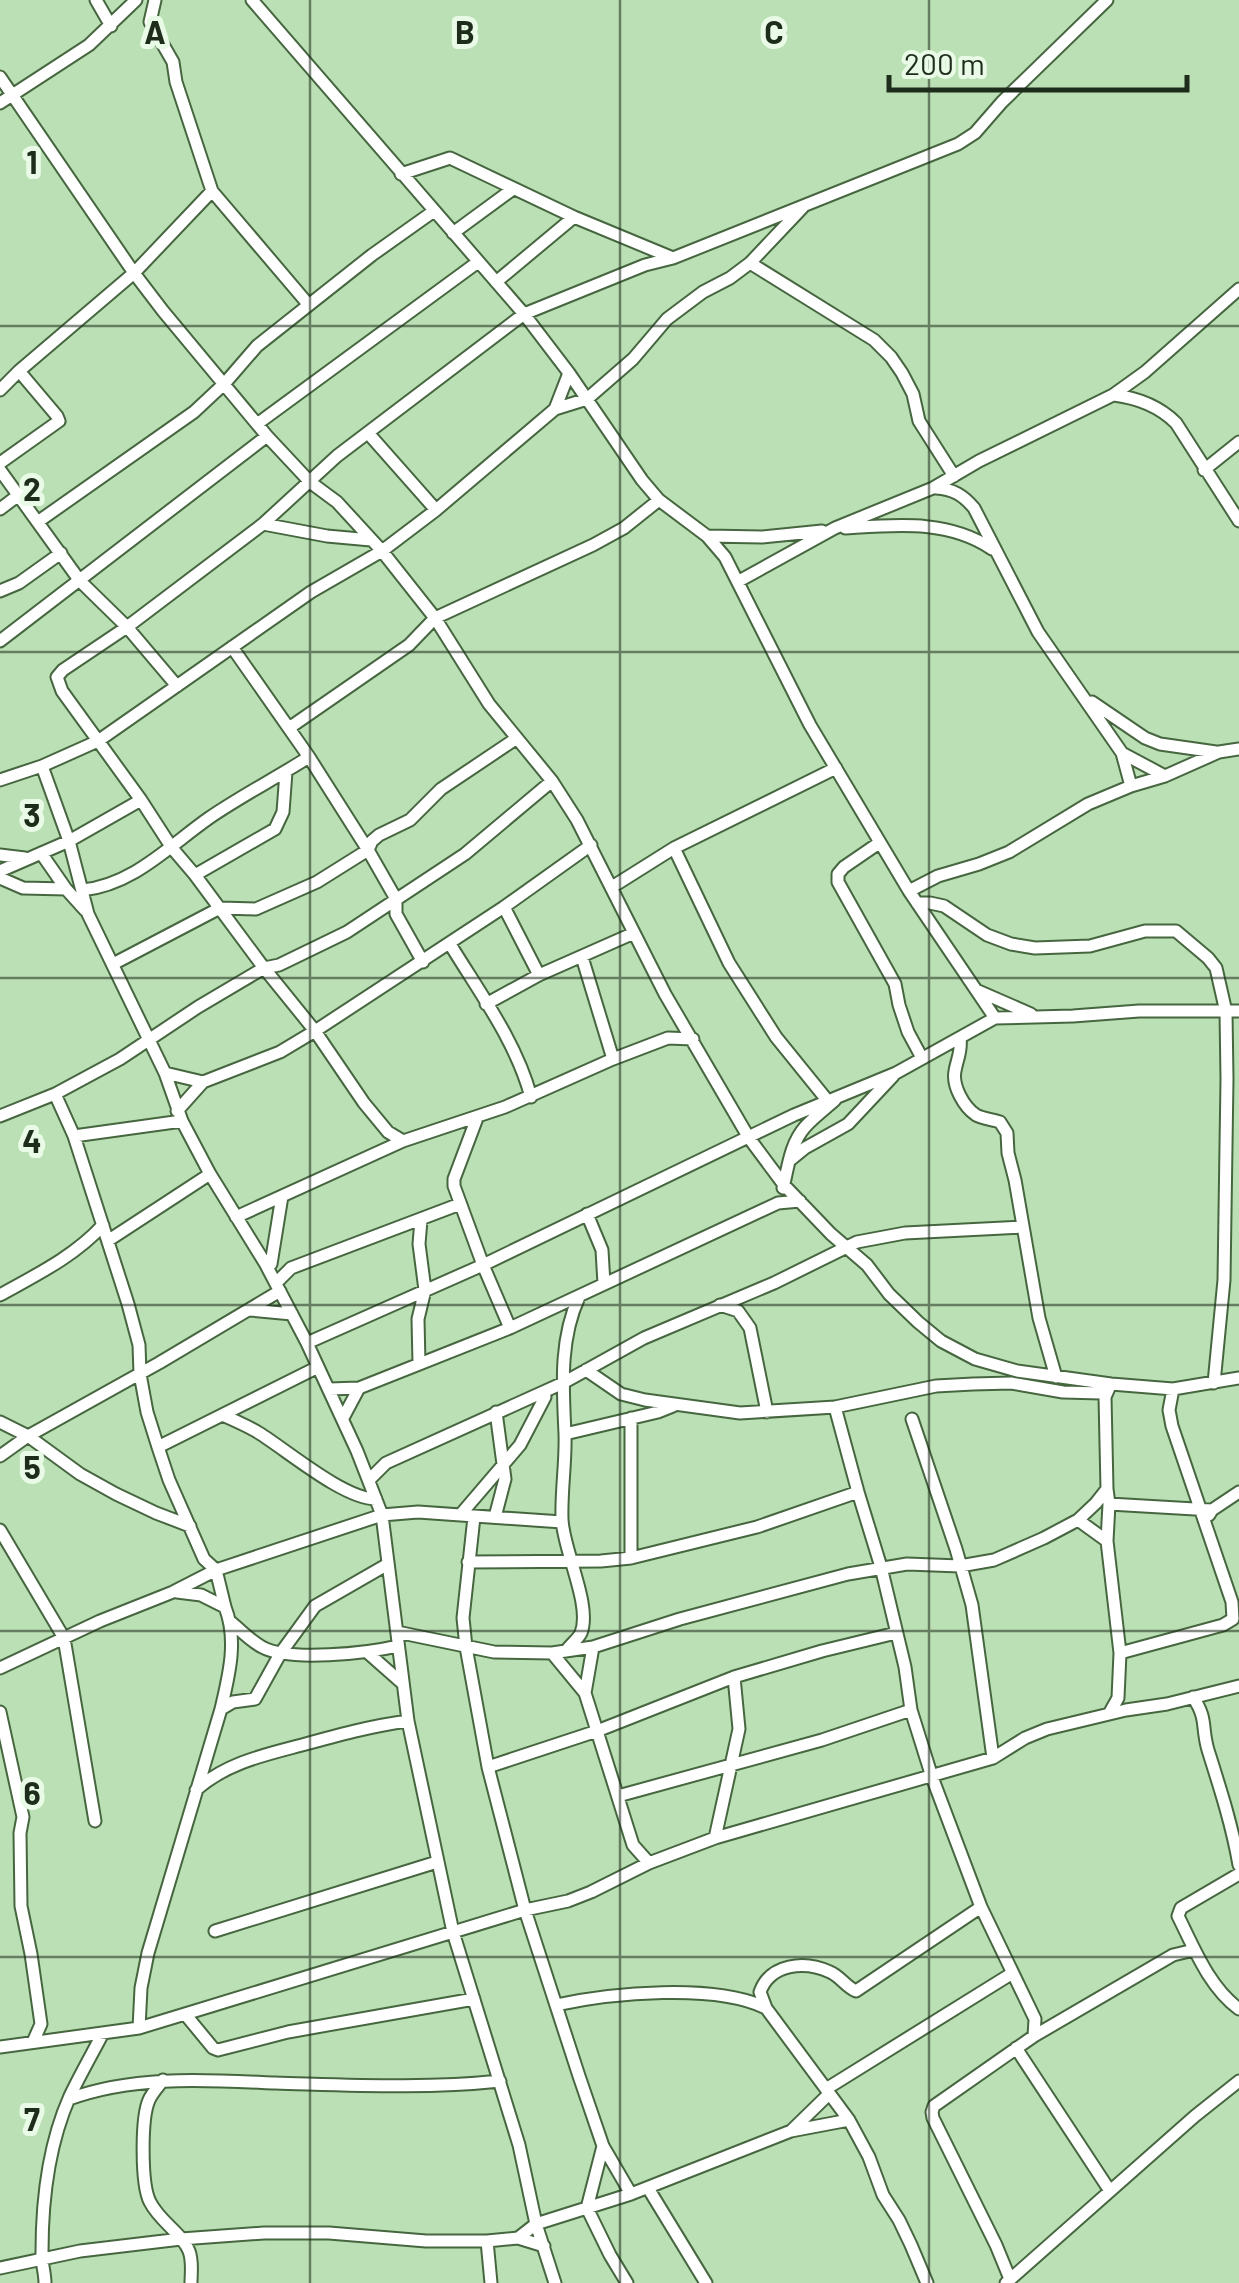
<svg xmlns="http://www.w3.org/2000/svg" width="1239" height="2283" viewBox="0 0 1239 2283" font-family="Barlow,sans-serif">
<style>
.lines{fill:none;stroke-linecap:round;stroke-linejoin:round}
.minor-casing{stroke:#466640;stroke-width:15}
.minor{stroke:#fff;stroke-width:11}
.grid{fill:none;stroke:#1e2c1c;stroke-width:2.5;stroke-opacity:0.55}
.grid-label{font-size:32px;text-anchor:middle;font-weight:bold;fill:#1e2c1c;stroke:#e9fbe6;stroke-width:10;stroke-linejoin:round;paint-order:stroke}
</style>
<rect width="100%" height="100%" fill="#bce0b5"/>
<g class="lines">
<g class="minor-casing">
<path id="minor" d="M96,0l15,26
M155,0l-5,22 23,40 3,20 36,109 96,113
M252,0l272,314 45,59 73,107 17,20 48,36 18,21 85,168 99,166 86,127
M0,77l134,196 29,38 104,125 43,46 27,20 45,49 53,67 54,86 63,77 25,39 88,174 84,144 35,47 47,49 36,31 22,29 29,28 23,19 34,18 42,12 94,13 62,5 66,-11
M0,103l89,-58 47,-45
M401,174l49,-16 124,59 99,41
M453,233l60,-44
M750,263l124,77 17,17 11,16 11,21 6,27 35,55
M496,282l78,-65
M0,390l19,-19 115,-98 78,-82
M1114,395c24,3 45,11 62,28l63,98
M555,409l14,-36
M257,424l221,-162
M368,433l68,77
M0,463l59,-42 -2,-5 -38,-45
M0,470l80,111 47,46 50,59
M1204,470l35,-28
M936,488c17,1 27,7 38,20l64,124 84,121 9,33
M0,509l20,-15
M39,521l155,-109 31,-29 32,-37 115,-91 62,-44
M263,524l64,12 44,4
M845,528c50,-3 103,-9 147,21
M707,536l55,1 60,-6
M739,581l96,-53 98,-40 46,-27 134,-66 32,-23 94,-83
M0,591l19,-8 42,-30
M0,641l267,-205
M232,647l77,110 59,93 28,49v15l27,48
M1092,702l53,36 15,6 56,8
M289,728l120,-83 26,-27 158,-73 31,-17 35,-28
M1122,753l43,23
M42,766l27,75 19,73 77,159 17,48 28,53 55,89 42,80 50,108 25,64 26,206 45,211 66,213 17,79 19,59
M0,780l42,-14 56,-25 213,-149 71,-41 54,-41 119,-101 32,-10 46,-40 34,-40 36,-27 27,-14 20,-15 53,-56
M879,843l-35,24 -6,7v8l57,102 4,21 9,27 14,26
M674,848l55,115 47,74 51,63
M41,853l25,36 19,21
M0,855l25,3
M0,871l69,-30 72,-41
M195,875l80,-46 8,-17 3,-40
M0,878l23,10 43,1
M612,887l62,-39 162,-80
M82,890c51,-5 87,-44 127,-72 32,-22 67,-40 100,-61
M909,891l29,-15 41,-12 30,-12 79,-48 43,-18 34,-10 54,-24 20,-3
M917,903h13l14,3 43,29 24,9 24,4 55,-2 55,-15h31l32,27 8,10 10,44 1,67 -3,201 -10,103
M504,907l35,68
M450,944c29,48 66,97 81,153
M582,957l31,102
M113,964l107,-56 36,1 61,-27 51,-32 4,-9 7,-6 31,-15 31,-31 76,-51
M976,990l55,24
M486,1004l53,-29 95,-42
M960,1038c2,13 -3,21 -5,33 -3,15 9,36 21,44 7,4 16,4 24,7l7,11 1,20 7,27 24,138 17,59
M165,1073l38,9
M55,1094l19,42 54,168 11,41 1,29 7,38 11,35 11,33 35,79 12,11 9,37
M177,1111l26,-29 77,-30 35,-21 189,-124 87,-62
M0,1116l55,-22 65,-35 78,-52 66,-39 15,-3 68,-33 118,-78 87,-73
M477,1118l-23,61v7l29,79 27,63
M74,1136l108,-15
M403,1141l-15,-9 -24,-29 -49,-72 -51,-63 -69,-93 -23,-27 -31,-48 -79,-109 -5,-14 6,-7 64,-43 136,-103 74,-68 187,-142 121,-49 28,-7 285,-114 17,-11 27,-31 105,-102
M789,1161l16,-13 43,-24 45,-48
M783,1188c5,-20 7,-44 22,-61 9,-10 20,-18 30,-27
M587,1214l15,36 2,34
M236,1217l167,-76 102,-34 108,-48 55,-21 25,1
M109,1240l101,-66
M271,1264l11,-68
M276,1283l15,-15 169,-64
M0,1295c36,-20 75,-39 103,-70
M720,1305l18,6 12,17 17,84
M250,1310l42,4
M307,1343l176,-78 311,-150 102,-42 99,-55 78,-2 66,-5h100
M419,1364l-1,-45 7,-29 -6,-46 2,-24
M586,1370l35,24 24,6 95,13 95,-6 101,-21 37,-2 38,-1 52,9 38,1
M329,1389l30,-1 151,-60 268,-125 22,-2
M835,1407l23,85
M223,1415c12,6 25,11 36,18 29,18 85,66 117,66
M343,1418l16,-30
M631,1418v140
M912,1419l44,130 16,56 21,153
M0,1422l28,14 52,38 36,20 40,19 34,13
M565,1434l93,-22 15,-6
M158,1447l160,-80
M0,1456l28,-20 131,-73 121,-72
M369,1480l17,-17 177,-80 81,-45 130,-55 83,-41 48,-9 118,-6
M1109,1504l103,6
M461,1514l59,-69 25,-48
M1209,1515l3,-5 27,-18
M474,1517l-11,101 3,29 22,120 37,143 54,166 24,70 28,48
M495,1517l10,-38 -9,-67
M1078,1520l29,21
M0,1530l64,108 31,183
M468,1562l133,-1 30,-3 126,-31 101,-35 23,75 24,100 6,43 21,67 49,130 54,112 -1,17
M231,1622c10,9 20,19 31,25 27,15 106,6 136,-1
M397,1632l97,20 58,1 41,-6 87,-28 168,-45 59,-10 53,2 34,-6 50,-22 34,-18 18,-17 11,-14
M566,1651c4,-6 12,-12 15,-18 11,-28 -18,-83 -19,-114 -1,-28 4,-57 3,-85 -2,-46 -6,-94 14,-137
M368,1653l34,30
M552,1653l33,40 48,152 16,18
M1120,1653l103,-28 10,-6 -1,-17 -60,-176 -3,-16 4,-21
M0,1668l100,-47 73,-29 43,-22 166,-55 36,-3 144,10
M585,1693l8,-46
M1193,1697c15,23 8,29 15,53 12,38 24,75 31,115
M221,1709l12,-7 22,-3 25,-45 35,-48 73,-42
M0,1712l23,105 -3,16 1,73 10,48 10,70 -8,18
M1109,1714l9,-16 2,-45 -13,-112 2,-37 -2,-15 -2,-92 4,-9
M488,1767l109,-36 137,-54 88,-26 74,-18
M196,1790c30,-27 68,-35 106,-45 36,-10 69,-19 106,-24
M618,1796l204,-56 89,-30
M715,1838l24,-109 -5,-52
M1239,1874l-58,34 -3,8c16,32 31,71 61,93
M215,1931l222,-69
M556,2005c55,-12 159,-22 210,3
M185,2014l28,34 5,2 70,-18 186,-33
M139,2028l2,-40 7,-35 73,-244c8,-34 17,-69 4,-102l-24,-12 -24,-3
M0,2047l139,-19 46,-14 340,-104 43,-9 23,-9 58,-29 66,-25 278,-80 32,-20 22,-9 79,-19 41,-6 72,-18
M1016,2048l94,143
M163,2080c-5,7 -11,13 -14,20 -8,18 -8,85 1,102 10,20 32,31 39,49 4,10 2,22 2,32
M826,2089l185,-115
M69,2099c66,-24 137,-19 206,-16 75,2 151,6 225,-2
M791,2131l38,-37
M603,2146l-16,62 23,47 17,28
M648,2188l58,95
M518,2238l18,-14 95,-30 160,-63 58,-11
M487,2241l4,42
M0,2268l80,-17 101,-12 83,-6h65l97,8h61l31,-3 26,8
M1010,2279l-14,-34 -63,-127 -1,-6 2,-6 100,-70 139,-81 21,-5
M45,2283c0,-11 -4,-21 -3,-31 0,-51 7,-109 28,-156 10,-21 22,-42 33,-63
M927,2283l-16,-38 -12,-25 -16,-25 -14,-38 -20,-37 -83,-112 -6,-16c10,-28 44,-32 70,-20 10,4 16,15 26,19l125,-84
M1006,2283l189,-167 44,-35"/>
</g>
<use href="#minor" class="minor"/>
</g>
<path class="grid" d="M310,0v2283M620,0v2283M929,0v2283M0,326h1239M0,652h1239M0,978h1239M0,1305h1239M0,1631h1239M0,1957h1239"/>
<g class="grid-label">
<text x="155" y="44">A</text>
<text x="465" y="44">B</text>
<text x="774" y="44">C</text>
<text x="32" y="174">1</text>
<text x="32" y="501">2</text>
<text x="32" y="827">3</text>
<text x="32" y="1153">4</text>
<text x="32" y="1479">5</text>
<text x="32" y="1805">6</text>
<text x="32" y="2131">7</text>
</g>
<path d="M889 75v15h298v-15" fill="none" stroke="#1e2c1c" stroke-width="5"/>
<text x="904" y="75" font-size="30" fill="#1e2c1c" stroke="#e9fbe6" stroke-width="8" paint-order="stroke">200 m</text>
</svg>
